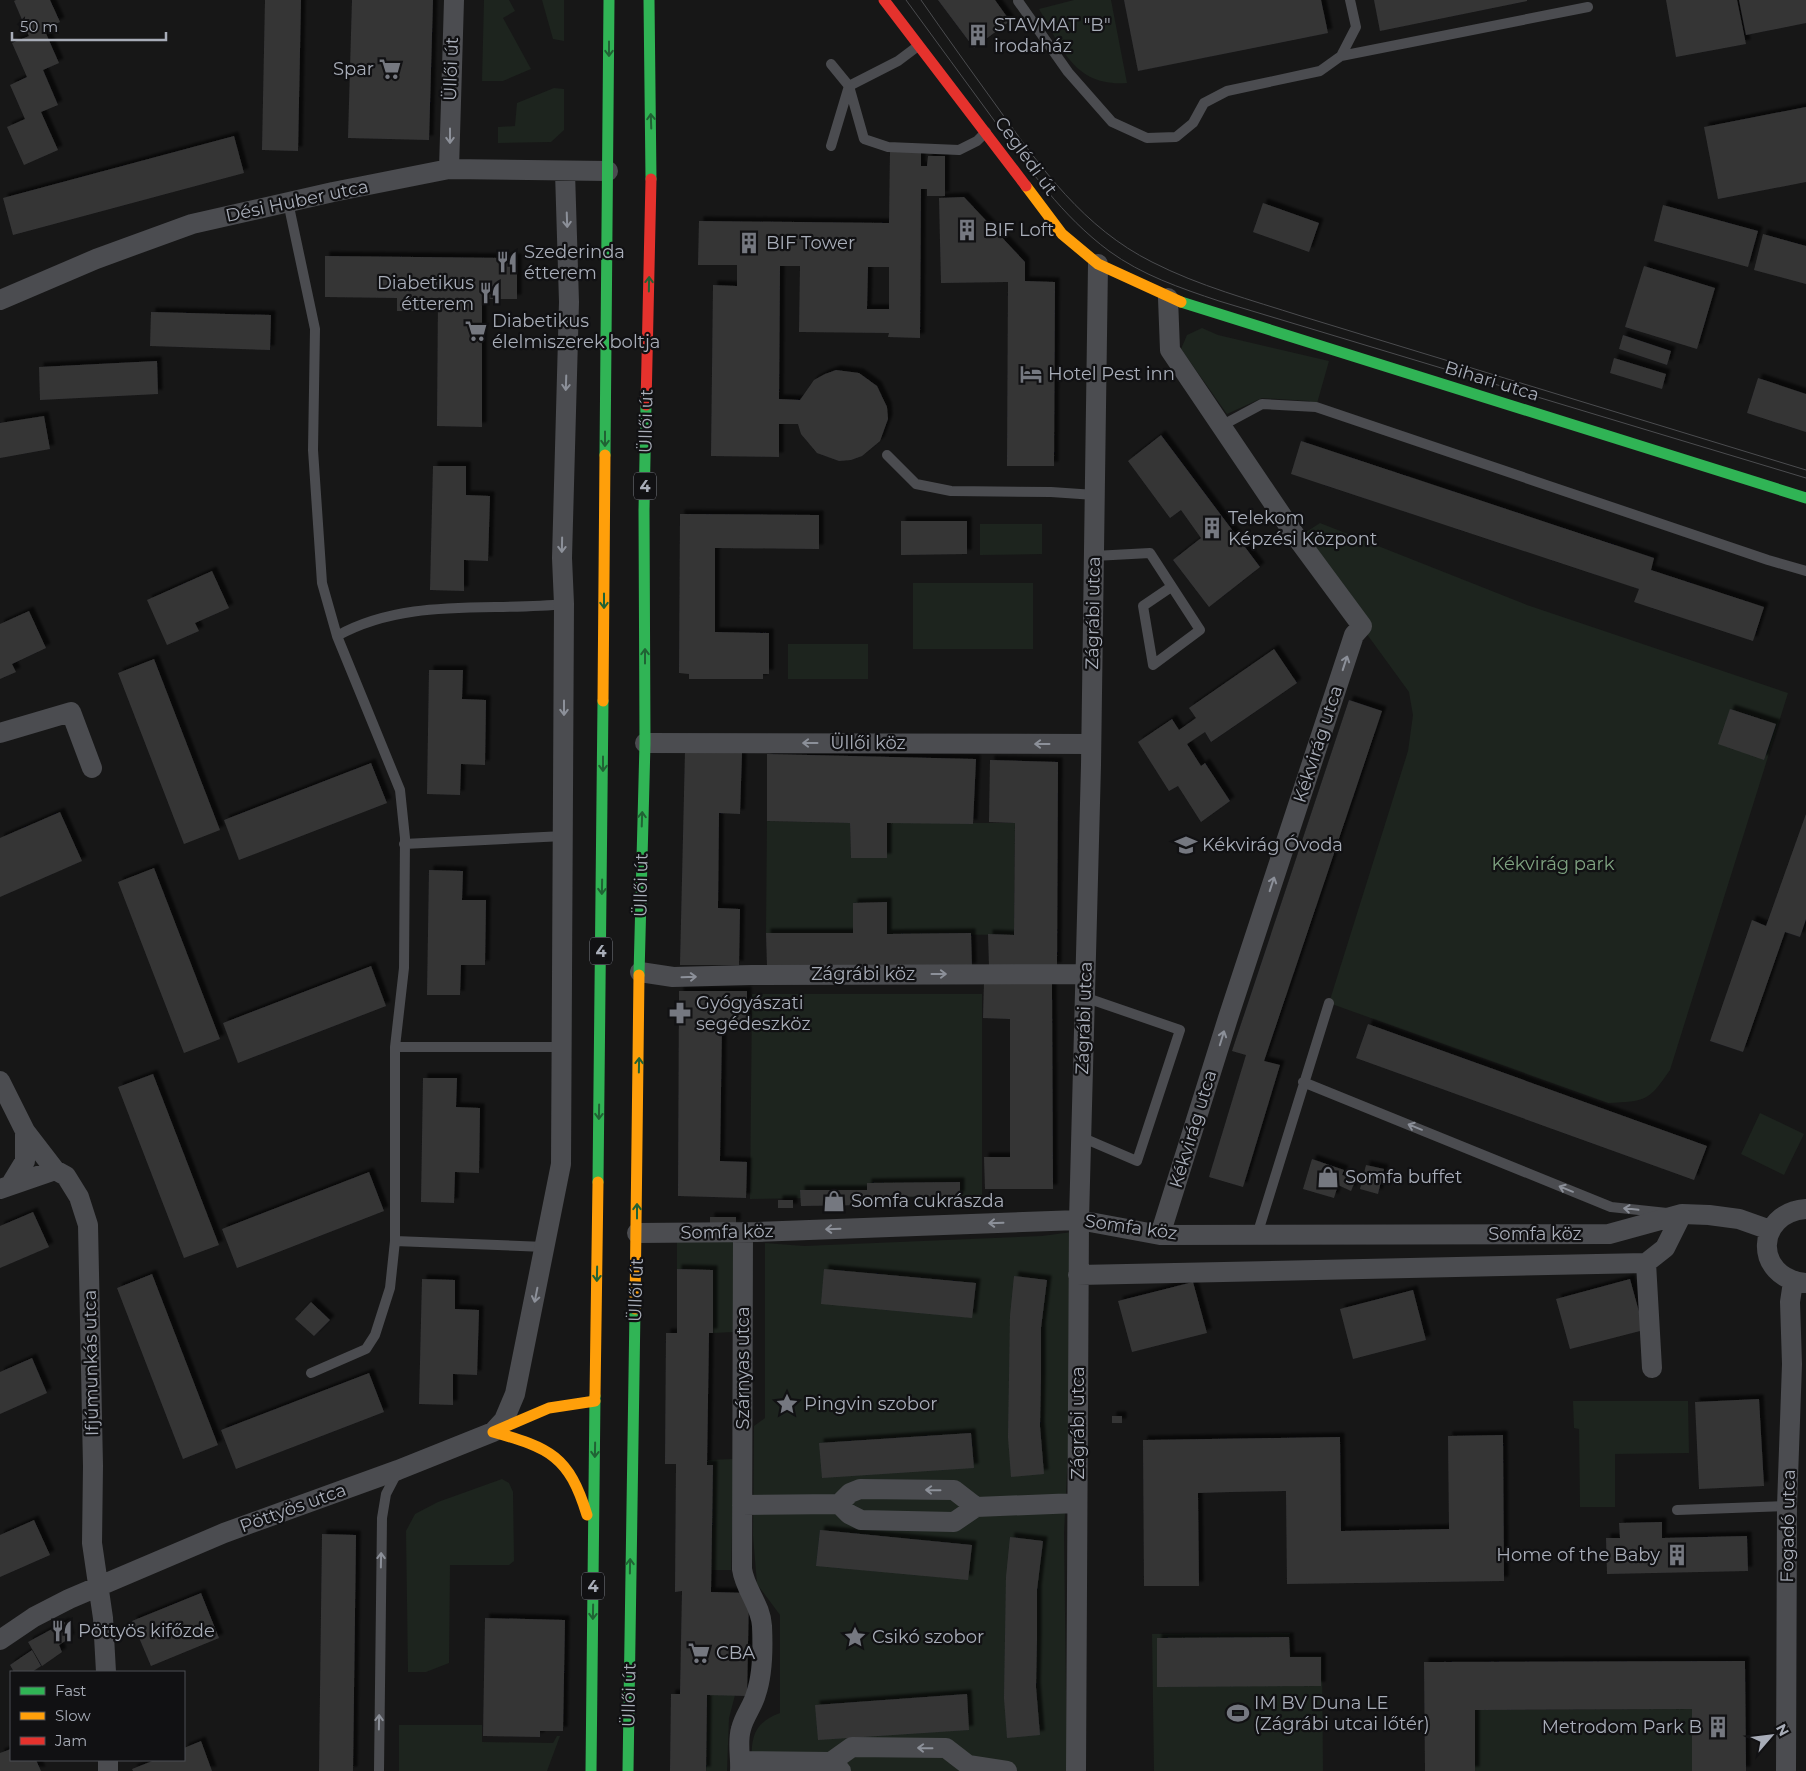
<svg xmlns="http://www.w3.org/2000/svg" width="1806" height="1771" viewBox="0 0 1806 1771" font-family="Montserrat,sans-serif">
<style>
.green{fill:#1d241e}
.building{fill:#353536;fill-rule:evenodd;filter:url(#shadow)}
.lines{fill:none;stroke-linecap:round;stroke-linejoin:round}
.lane{stroke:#4b4c50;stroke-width:10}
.street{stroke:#4b4c50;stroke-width:20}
.fast{stroke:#30b455;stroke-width:11}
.slow{stroke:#ff9f0a;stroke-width:11}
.jam{stroke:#e5322d;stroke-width:11}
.tram{stroke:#4b4c4f;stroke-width:1}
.oneway{stroke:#206234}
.oneway2{stroke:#8c9099}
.labels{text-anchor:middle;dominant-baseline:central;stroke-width:4.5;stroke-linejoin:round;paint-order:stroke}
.shield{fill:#111113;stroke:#7b7e86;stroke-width:1}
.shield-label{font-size:16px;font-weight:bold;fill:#a8adb8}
.poi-label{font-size:18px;fill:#a8adb8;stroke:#111113;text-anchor:start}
.street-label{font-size:18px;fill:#a8adb8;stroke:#111113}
.park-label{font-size:18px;fill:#7fa381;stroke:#111113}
</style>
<defs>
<filter id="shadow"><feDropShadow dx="4.5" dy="-4.5" stdDeviation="1" flood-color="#0009"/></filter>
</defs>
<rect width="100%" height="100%" fill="#171717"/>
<path class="green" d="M484,0h25l6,11 -12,7 28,51 -28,12h-21z
M542,0h22v41l-11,-2z
M1074,0h37l16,83c-53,4 -65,-35 -88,-74z
M554,88l10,1v41l-13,12 -53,1v-16l17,-1 2,-23z
M1202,328l16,7 111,26 -13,46 -7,-6 -47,-3 -35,16 -46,-65 6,-14z
M1320,523l207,82 261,88 -118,377c-22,32 -24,31 -62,33l-279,-100 79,-252 5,-36 -4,-23 -112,-154z
M980,524h62v30l-62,1z
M913,583h120v66h-120z
M788,644h80v35h-80z
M767,821l83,2 1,35h35l1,-35h128l-1,112 -127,-1v-32l-34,1v30h-87z
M752,994h230v202l-232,3z
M1760,1113l44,21 -20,41 -43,-21z
M1072,1232l-4,220 -4,81 3,238h-315c-1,-29 -2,-47 28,-58v-98l-23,-31 -4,-48 1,-110 11,-8v-175l39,3 238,-10z
M677,1241h56l1,91 -21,1v-63l-36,-1z
M1573,1401h115l1,52 -74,1v53h-35l-1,-78 -5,-1z
M734,1459l-3,111h-20l2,-105h-6v-5z
M502,1479l7,4 4,9 1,69 -5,4h-59l-1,98 -23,9h-18l-2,-141 9,-17 23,-12z
M1290,1633l1,23h31l1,115h-169l-2,-137z
M707,1695h28l-6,23 -2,53h-21z
M1692,1709v62h-217v-61z
M399,1725h83v17l71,1 4,-7h3l-13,35h-148z"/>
<path class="building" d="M16,0h34l10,22 -16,7 15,34 -16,7 15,35 -17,7 17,38 -34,15 -17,-38 18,-8 -15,-34 17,-8 -15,-34 17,-7 -15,-35z
M265,0h36l-3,151 -36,-1z
M352,0h81l-4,140 -81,-2z
M938,0h57l15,21 -36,27z
M1124,0h197l7,33 -190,38z
M1374,0h153v1l-147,30z
M1666,0h71l9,44 -70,13z
M1739,0h67v23l-60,12z
M1806,107v75l-88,17 -14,-72z
M234,136l10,37 -231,62 -10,-37z
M890,151l31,1v14h6l1,-10h17v40h-18v-7h-6l-1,149 -32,-1 1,-4 -90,-1 1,-66h-20l-1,133 21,1 14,-20 11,-6 11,-4 23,3 18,13 10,21 1,12 -8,22 -18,15 -11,4 -12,1 -22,-8 -16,-19 -3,-10h-19v33l-68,-1 2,-171 24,1v-21h-39l1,-44 190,2zM868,267h21v42h-22z
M964,197l61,65v19l30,1 -1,184h-47l1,-184 -67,1 -2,-85z
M1263,203l56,20 -10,29 -56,-20z
M1663,205l95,26 -10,36 -94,-26z
M1763,234l43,12v38l-52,-14z
M325,256l192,2v41h-35v128l-45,-1 1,-128h-19v13h-22v-13l-72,-1z
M1644,266l71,22 -18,61 -72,-22z
M151,312l120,3 -1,35 -120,-4z
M1623,335l48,16 -4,14 -48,-16z
M1614,358l52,16 -4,15 -52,-16z
M157,361l1,33 -118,6 -1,-33z
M1758,378l48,16v38l-59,-19z
M44,416l6,33 -50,9v-35z
M1161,435l99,132 -51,40 -36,-47 28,-22 -20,-28 -11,8 -42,-57z
M1301,441l353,117 -3,12 113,37 -11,34 -119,-39 5,-13 -348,-115z
M433,466h33v29l24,1 -2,65 -24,-1v31l-34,-1z
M680,514l139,1v34l-104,-1v84l54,1v41h-6v5h-74v-5l-10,-1z
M901,521h66v33l-66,1z
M212,571l17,37 -34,15 4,8 -32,14 -20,-45z
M29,611l17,37 -34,16 4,8 -16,7v-55z
M1274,649l23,34 -86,59 -6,-10 -18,12 14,22 4,-3 25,38 -29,21 -23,-36 -9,5 -31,-49 34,-23 7,11 17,-12 -7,-10z
M154,659l66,171 -36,14 -66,-171z
M429,670h34l-1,29 24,1 -1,65 -24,-1 -1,31 -33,-1z
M1349,700l33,11 -118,350 16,4 -37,122 -34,-10 37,-122 -14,-4z
M1730,709l46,15 -12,36 -46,-16z
M685,751l57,2 -2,61 -21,-1 -1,95 22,1 -1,56h-59z
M767,754l209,5 -3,65 -86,-1v35h-36l-1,-35 -83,-2z
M990,760l68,2 -1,205 -68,-1 -1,-32 26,1 1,-112 -26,-1z
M371,763l16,40 -148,57 -15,-40z
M60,812l22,49 -82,36v-59z
M1806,814v105l-6,18 -15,-5 -42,120 -33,-11 42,-121 14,6z
M154,868l66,171 -36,14 -66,-171z
M429,870l34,1 -1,29h24l-1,65h-24l-1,30h-33z
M887,902v32l84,-1 1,35 -205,-2 -1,-33h87v-30z
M371,966l15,40 -148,57 -15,-40z
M984,982l68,2 1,205h-68l-1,-32h26v-138l-27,-1z
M679,991h68v32h-25l-2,138 27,1 -1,36 -68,-2z
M1368,1024l339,122 -13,34 -338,-122z
M153,1074l66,171 -35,13 -66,-171z
M423,1078h34l-1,29 24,1 -1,65 -24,-1 -1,31 -33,-1z
M1312,1159l32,11 -2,5 14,4 -5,12 -13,-6 -4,13 -31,-9z
M1366,1165l18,4 -6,25 -18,-5z
M369,1172l15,39 -147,57 -15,-39z
M960,1182v14l-93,1v8l-66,1 -1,-16h67v-7z
M778,1200h15v8h-15z
M33,1212l16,35 -49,21v-42z
M710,1217h26v8h-26z
M677,1269l36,1v63h-4l-2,132h6l-2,127 38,1 -2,103 -40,-1 -1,76h-36l1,-77h9l2,-103 -7,1 1,-128h-11l1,-131h11z
M824,1269l152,14 -4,35 -151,-14z
M152,1274l66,171 -35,14 -66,-171z
M1014,1276l33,4 -6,48v49l-1,49 4,48 -33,3 -3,-40 2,-121z
M422,1279l33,1v29l24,1 -2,65 -24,-1v31l-34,-1z
M1630,1279l14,51 -74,19 -14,-50z
M1193,1282l14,51 -75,19 -14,-51z
M1413,1290l13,50 -73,19 -13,-50z
M311,1302l19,18 -16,16 -19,-17z
M32,1358l15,35 -47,21v-42z
M369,1373l15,39 -148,57 -15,-39z
M1759,1399l5,87 -65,3 -4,-87z
M1112,1416h10v7h-10z
M971,1433l3,35 -152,10 -3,-35z
M1503,1435l1,146 -217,3 -1,-93 -55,1 -33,1 1,93h-55l-1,-146 197,-3 1,94 108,-2 -1,-93z
M34,1520l16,35 -50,22v-42z
M1662,1522v16l85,-2 1,35 -141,3 -1,-36h14l-1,-15z
M820,1530l152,15 -4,35 -152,-14z
M322,1534l34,1 -3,236h-34z
M1010,1537l33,4 -6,49v48l-1,49 4,48 -33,3 -3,-40 2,-121z
M201,1593l18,45 -68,28 -19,-45z
M485,1618l80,2 -2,111h-23v6l-57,-1z
M65,1622l5,16 -11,7 3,7 -20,14 -14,-24z
M1289,1637l1,20h31v29l-164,1v-49z
M32,1650l9,16 -9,6h-18l-4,-7z
M1745,1661l1,110h-54v-62l-217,1v61h-50l-1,-109z
M967,1694l2,36 -151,10 -3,-35z
M201,1741l11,30h-79l-1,-2 23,-9h29v-12z
M11,1749v11h25l5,11h-41v-18z"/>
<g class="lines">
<path class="lane" d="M1018,1l50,71 44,50 35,16 29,-1 17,-14 11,-20 23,-12 93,-20 21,-15 15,-29 -6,-27
M1341,56l247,-49
M831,64l18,22 49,-25 20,-15
M831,146l18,-60 15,53 24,8 71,3 18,-9 9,-9
M288,202l27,127 -2,121 9,133 15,53 63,154 5,48 -1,130 -9,79v194l-5,47 -15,47 -9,14 -55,24
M1221,426l41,-22 54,3 452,153 38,11
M887,455l29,29 35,7 100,1 44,3
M1094,556l56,-3 50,77 -47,35 -10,-59 28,-19
M337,636c70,-39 152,-24 227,-32
M404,844l160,-8
M395,1047h166
M1303,1082l308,125 56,6
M1081,1137l56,24 43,-131 -96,-33
M1257,1235l72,-232
M395,1241l150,6
M1677,1510l110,-4
M379,1771l3,-253 4,-24 11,-21"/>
<path class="street" d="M449,169l5,-169
M0,300l96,-41 96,-35 141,-32 116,-23 159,2
M0,733l71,-21 21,56
M645,743l446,1
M640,972l33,5 78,-2 334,-1
M0,1081l25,50 30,39 11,6 13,21 9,28 5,241 -1,77 11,75 3,54
M11,1184l14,-23v-30
M0,1189l55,-19
M637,1233l120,-1 322,-12 81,15 449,-1 73,-20 27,1 30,4 31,11
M1160,1235l68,-217 126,-383 8,-9 -65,-88 -127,-188 -2,-52
M1646,1263l6,105
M1078,1275l568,-12 19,-15 17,-34
M1805,1283c-52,-6 -50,-70 1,-74
M742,1505l97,-1
M976,1507l-22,-17 -94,-1 -10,4 -11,11 10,10 12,6 93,2 22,-15 101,-4
M0,1640l34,-23 35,-18 155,-66 174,-63 95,-38 11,-12 11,-26 46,-230 3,-560 -2,-46 7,-256 -4,-130
M108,1760v11
M740,1761l91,1
M740,1771c1,-13 -3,-29 1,-42 3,-13 12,-23 15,-35 7,-20 7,-47 6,-68 -1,-21 -17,-36 -20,-57l1,-337
M841,1771l-10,-9 21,-15 94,1 22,17 39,6
M1076,1771l3,-551 12,-455 7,-501
M1786,1771l1,-265 5,-142 -2,-62 3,-20"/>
<path class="fast" d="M649,0l2,179
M1181,302l625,196
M605,455l4,-455
M639,975l6,-232 -1,-233 2,-105
M598,1182l5,-481
M591,1771l4,-375
M628,1771l7,-462"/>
<path class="slow" d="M1026,186l36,48 36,30 83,38
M603,701l2,-246
M635,1309l4,-334
M595,1396l3,-214
M493,1432l56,-24 46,-7
M493,1432c57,16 76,24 94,83"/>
<path class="jam" d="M884,0l142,186
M646,405l5,-226"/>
<path class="tram" d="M906,0c30,41 60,82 90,123 33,46 66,93 113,128 33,24 71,37 110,50l587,177
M921,0c25,36 51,72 77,108 43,60 86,120 154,154 47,24 99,38 149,54l505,154"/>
</g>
<defs><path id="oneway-shaft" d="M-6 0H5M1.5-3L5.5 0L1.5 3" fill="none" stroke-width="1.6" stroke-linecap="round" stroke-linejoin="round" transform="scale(1.25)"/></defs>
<g class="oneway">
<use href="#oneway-shaft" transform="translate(609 49) rotate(90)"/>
<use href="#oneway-shaft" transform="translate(651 121) rotate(-92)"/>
<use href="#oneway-shaft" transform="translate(649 284) rotate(-89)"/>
<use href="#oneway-shaft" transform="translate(605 439) rotate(90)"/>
<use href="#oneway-shaft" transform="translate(604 601) rotate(90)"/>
<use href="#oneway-shaft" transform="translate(645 656) rotate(-90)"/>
<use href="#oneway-shaft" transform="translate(603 764) rotate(90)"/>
<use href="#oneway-shaft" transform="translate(642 819) rotate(-88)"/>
<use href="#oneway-shaft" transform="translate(602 887) rotate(91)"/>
<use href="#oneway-shaft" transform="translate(639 1065) rotate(-89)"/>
<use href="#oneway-shaft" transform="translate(599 1112) rotate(91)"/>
<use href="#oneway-shaft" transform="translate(637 1211) rotate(-90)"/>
<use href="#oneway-shaft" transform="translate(597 1274) rotate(91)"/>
<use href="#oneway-shaft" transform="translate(595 1450) rotate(91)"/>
<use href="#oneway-shaft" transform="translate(630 1566) rotate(-89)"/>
<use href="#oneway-shaft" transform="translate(593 1612) rotate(91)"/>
</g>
<g class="oneway2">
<use href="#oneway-shaft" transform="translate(450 136) rotate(90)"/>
<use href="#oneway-shaft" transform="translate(567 220) rotate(88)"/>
<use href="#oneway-shaft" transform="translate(566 383) rotate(92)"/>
<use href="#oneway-shaft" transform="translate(562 545) rotate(91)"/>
<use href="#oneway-shaft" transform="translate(1345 663) rotate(-72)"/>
<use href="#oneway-shaft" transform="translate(564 708) rotate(90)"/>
<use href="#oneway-shaft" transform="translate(810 743) rotate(-180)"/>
<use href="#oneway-shaft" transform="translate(1042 744) rotate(-180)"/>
<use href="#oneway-shaft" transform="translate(1272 884) rotate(-72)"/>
<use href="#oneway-shaft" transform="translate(939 974)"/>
<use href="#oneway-shaft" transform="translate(689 977) rotate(-2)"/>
<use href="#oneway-shaft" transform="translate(1222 1038) rotate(-73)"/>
<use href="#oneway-shaft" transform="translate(1415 1127) rotate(-158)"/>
<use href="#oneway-shaft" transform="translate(1566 1189) rotate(-158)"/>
<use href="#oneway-shaft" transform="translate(1631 1209) rotate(-174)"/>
<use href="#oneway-shaft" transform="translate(996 1223) rotate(178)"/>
<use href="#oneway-shaft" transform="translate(833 1229) rotate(178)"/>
<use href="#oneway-shaft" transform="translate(536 1295) rotate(101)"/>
<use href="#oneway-shaft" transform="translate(933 1490) rotate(-179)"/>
<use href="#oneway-shaft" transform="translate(381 1560) rotate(-89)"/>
<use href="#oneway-shaft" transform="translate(379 1722) rotate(-89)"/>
<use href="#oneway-shaft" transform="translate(925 1748) rotate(-179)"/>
</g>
<defs>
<g id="building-bare" transform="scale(1.725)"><path d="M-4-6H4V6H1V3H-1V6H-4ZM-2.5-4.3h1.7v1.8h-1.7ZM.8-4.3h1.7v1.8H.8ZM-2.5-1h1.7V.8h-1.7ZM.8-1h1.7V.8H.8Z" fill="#757880" stroke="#111113" stroke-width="2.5" paint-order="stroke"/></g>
<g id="supermarket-bare" transform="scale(1.725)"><path d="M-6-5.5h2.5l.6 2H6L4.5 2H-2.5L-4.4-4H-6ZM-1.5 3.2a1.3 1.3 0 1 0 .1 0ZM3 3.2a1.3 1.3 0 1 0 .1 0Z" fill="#757880" stroke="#111113" stroke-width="2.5" paint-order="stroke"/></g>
<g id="restaurant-bare" transform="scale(1.725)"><path d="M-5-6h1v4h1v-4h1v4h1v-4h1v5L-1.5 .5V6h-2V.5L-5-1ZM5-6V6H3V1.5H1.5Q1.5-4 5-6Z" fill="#757880" stroke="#111113" stroke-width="2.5" paint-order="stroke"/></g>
<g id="hotel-bare" transform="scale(1.725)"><path d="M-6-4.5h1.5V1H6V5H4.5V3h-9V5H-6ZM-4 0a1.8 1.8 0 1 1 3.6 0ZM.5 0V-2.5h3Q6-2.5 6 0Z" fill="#757880" stroke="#111113" stroke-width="2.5" paint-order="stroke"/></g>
<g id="school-bare" transform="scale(1.725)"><path d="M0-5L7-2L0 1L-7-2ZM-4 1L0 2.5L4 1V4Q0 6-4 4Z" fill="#757880" stroke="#111113" stroke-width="2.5" paint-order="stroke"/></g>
<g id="pharmacy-bare" transform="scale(1.725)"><path d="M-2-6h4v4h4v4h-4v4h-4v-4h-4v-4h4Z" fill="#757880" stroke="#111113" stroke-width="2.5" paint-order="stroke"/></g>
<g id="shop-bare" transform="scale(1.725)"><path d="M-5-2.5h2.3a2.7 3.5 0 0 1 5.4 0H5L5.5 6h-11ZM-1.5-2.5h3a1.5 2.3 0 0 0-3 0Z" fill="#757880" stroke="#111113" stroke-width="2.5" paint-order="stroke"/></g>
<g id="sight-bare" transform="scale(1.725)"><path d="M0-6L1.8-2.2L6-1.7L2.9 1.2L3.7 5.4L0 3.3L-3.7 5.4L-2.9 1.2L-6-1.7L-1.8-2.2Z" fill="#757880" stroke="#111113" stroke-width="2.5" paint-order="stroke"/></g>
<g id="stadium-bare" transform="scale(1.725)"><path d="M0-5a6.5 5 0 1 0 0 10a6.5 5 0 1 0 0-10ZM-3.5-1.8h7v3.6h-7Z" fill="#757880" stroke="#111113" stroke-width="2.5" paint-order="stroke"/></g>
</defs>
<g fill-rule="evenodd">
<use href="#building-bare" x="978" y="35"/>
<use href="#supermarket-bare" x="390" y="69"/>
<use href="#building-bare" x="967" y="230"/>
<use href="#building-bare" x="749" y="243"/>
<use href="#restaurant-bare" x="507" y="262"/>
<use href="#restaurant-bare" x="490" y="293"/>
<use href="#supermarket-bare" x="476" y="331"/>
<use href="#hotel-bare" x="1031" y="374"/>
<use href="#building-bare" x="1212" y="528"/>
<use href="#school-bare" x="1186" y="845"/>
<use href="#pharmacy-bare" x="680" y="1013"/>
<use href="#shop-bare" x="1328" y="1177"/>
<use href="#shop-bare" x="834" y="1201"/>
<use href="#sight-bare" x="787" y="1404"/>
<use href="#building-bare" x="1677" y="1555"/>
<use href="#restaurant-bare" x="62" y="1631"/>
<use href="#sight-bare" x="855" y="1637"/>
<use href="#supermarket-bare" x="699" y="1653"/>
<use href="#stadium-bare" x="1238" y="1713"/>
<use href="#building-bare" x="1718" y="1727"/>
</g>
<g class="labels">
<g class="shield">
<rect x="634" y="472.5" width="22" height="27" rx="4"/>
<rect x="590" y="937.5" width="22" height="27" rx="4"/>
<rect x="582" y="1572.5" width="22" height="27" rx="4"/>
</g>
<g class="shield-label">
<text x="645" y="486">4</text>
<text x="601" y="951">4</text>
<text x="593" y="1586">4</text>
</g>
<g class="poi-label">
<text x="994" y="25">STAVMAT "B"<tspan x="994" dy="21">irodaház</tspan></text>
<text x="374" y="69" text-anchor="end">Spar</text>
<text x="984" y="230">BIF Loft</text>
<text x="766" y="243">BIF Tower</text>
<text x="524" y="252">Szederinda<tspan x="524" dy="21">étterem</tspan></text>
<text x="474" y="283" text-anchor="end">Diabetikus<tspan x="474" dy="21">étterem</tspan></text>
<text x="492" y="321">Diabetikus<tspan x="492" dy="21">élelmiszerek boltja</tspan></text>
<text x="1048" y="374">Hotel Pest inn</text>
<text x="1228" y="518">Telekom<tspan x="1228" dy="21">Képzési Központ</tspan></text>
<text x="1202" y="845">Kékvirág Óvoda</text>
<text x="696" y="1003">Gyógyászati<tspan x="696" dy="21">segédeszköz</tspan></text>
<text x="1345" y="1177">Somfa buffet</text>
<text x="851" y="1201">Somfa cukrászda</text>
<text x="804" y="1404">Pingvin szobor</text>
<text x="1660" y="1555" text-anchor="end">Home of the Baby</text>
<text x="78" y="1631">Pöttyös kifőzde</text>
<text x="872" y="1637">Csikó szobor</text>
<text x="716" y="1653">CBA</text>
<text x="1254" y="1703">IM BV Duna LE<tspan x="1254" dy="21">(Zágrábi utcai lőtér)</tspan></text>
<text x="1702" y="1727" text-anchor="end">Metrodom Park B</text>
</g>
<g class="street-label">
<text transform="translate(451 69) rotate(-88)">Üllői út</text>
<text transform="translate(1026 156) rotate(54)">Ceglédi út</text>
<text transform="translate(297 201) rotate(-12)">Dési Huber utca</text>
<text transform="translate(1492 381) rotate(17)">Bihari utca</text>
<text transform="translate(646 421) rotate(-89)">Üllői út</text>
<text transform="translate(1093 613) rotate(-89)">Zágrábi utca</text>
<text x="868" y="743">Üllői köz</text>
<text transform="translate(1318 744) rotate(-72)">Kékvirág utca</text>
<text transform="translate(641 885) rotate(-89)">Üllői út</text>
<text x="863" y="974">Zágrábi köz</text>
<text transform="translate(1084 1018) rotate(-88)">Zágrábi utca</text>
<text transform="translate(1193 1129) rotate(-73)">Kékvirág utca</text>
<text transform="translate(1131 1227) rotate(8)">Somfa köz</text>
<text transform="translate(727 1232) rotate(-1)">Somfa köz</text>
<text x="1535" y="1234">Somfa köz</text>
<text transform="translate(636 1290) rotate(-88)">Üllői út</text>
<text transform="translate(91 1363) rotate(-91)">Ifjúmunkás utca</text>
<text transform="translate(743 1368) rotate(-90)">Szárnyas utca</text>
<text transform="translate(1078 1423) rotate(-90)">Zágrábi utca</text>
<text transform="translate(293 1508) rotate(-20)">Pöttyös utca</text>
<text transform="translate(1788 1526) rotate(-89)">Fogadó utca</text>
<text transform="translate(629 1695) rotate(-89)">Üllői út</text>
</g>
<g class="park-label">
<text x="1553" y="864">Kékvirág park</text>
</g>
</g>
<rect x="10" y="1671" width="175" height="90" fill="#111113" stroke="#4d4f55"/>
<rect x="20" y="1687" width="25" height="8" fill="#30b455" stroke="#4d4f55"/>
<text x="55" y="1696" font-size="15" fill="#a8adb8">Fast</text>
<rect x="20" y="1712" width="25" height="8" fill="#ff9f0a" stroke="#4d4f55"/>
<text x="55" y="1721" font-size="15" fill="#a8adb8">Slow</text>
<rect x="20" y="1737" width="25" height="8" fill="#e5322d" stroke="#4d4f55"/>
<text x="55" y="1746" font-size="15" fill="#a8adb8">Jam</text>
<g transform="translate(1771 1736) rotate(62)" stroke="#111113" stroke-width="4" paint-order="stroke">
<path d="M0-4L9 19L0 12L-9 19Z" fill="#a8adb8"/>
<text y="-8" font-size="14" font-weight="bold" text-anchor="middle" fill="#a8adb8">N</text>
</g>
<path d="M12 32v8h154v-8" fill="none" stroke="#a8adb8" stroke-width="2.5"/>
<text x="20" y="32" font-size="15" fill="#a8adb8" stroke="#111113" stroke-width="4" paint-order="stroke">50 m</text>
</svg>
